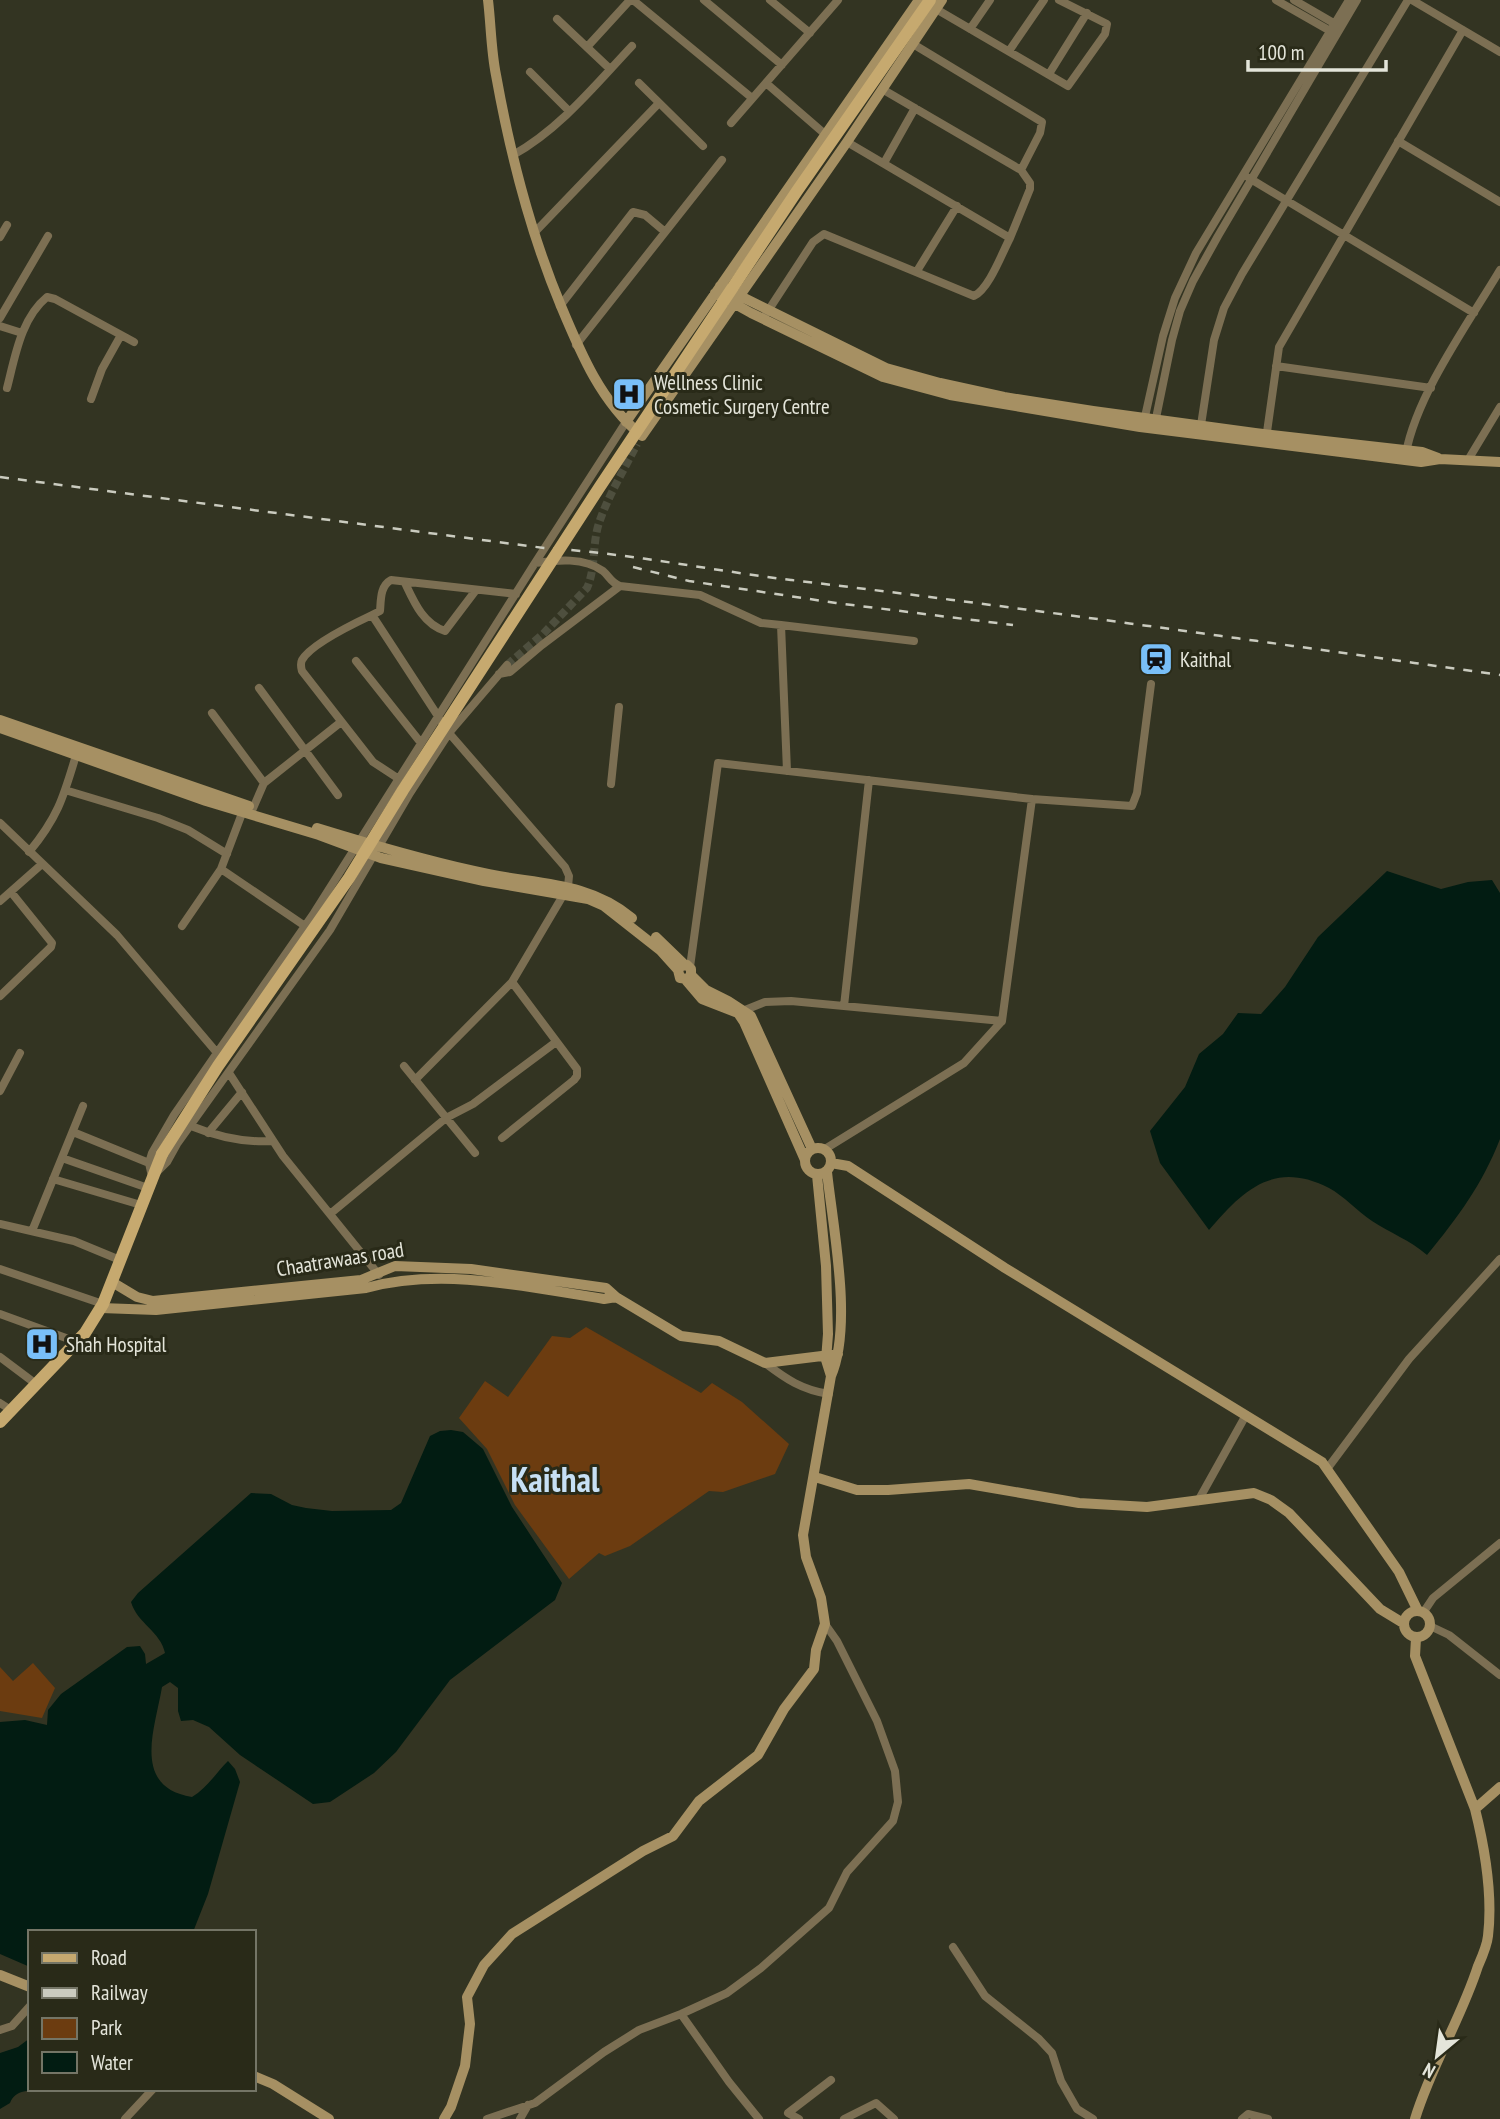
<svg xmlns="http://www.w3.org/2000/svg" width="1500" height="2119" viewBox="0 0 1500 2119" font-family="'PT Sans Narrow',sans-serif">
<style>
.green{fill:#6c3c10}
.water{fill:#021c12}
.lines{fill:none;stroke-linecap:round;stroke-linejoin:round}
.street-tunnel{stroke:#4e4f3e;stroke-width:8;stroke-dasharray:8 4;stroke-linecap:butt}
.street{stroke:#7c6f53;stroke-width:8}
.secondary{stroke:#a69063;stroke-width:10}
.primary{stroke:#c6a96f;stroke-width:12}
.rail{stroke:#cacbbf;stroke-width:2.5;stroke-dasharray:9 9;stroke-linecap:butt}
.primary-bridge{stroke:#c6a96f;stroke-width:12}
.labels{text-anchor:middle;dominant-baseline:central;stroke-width:6;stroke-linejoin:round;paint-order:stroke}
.poi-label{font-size:21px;fill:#e4e5da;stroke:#292a18;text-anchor:start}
.street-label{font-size:21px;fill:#e4e5da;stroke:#292a18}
.town-label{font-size:35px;font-weight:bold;fill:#c7e0f5;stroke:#292a18}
</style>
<rect width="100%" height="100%" fill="#333422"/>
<path class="green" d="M586,1327l115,66 11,-10 30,19 47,42 -14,30 -52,18 -14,-1 -79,55 -25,10 -6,-3 -30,26 -54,-74 -28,-56 -28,-31 26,-37 23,16 44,-61 18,2z
M33,1663l22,25 -13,30 -42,-7v-44l13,14z"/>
<path class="water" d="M1387,871l54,18 27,-7 24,-2 8,13v246c-18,46 -42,78 -73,116 -17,-15 -37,-22 -55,-34 -15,-10 -28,-25 -43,-33 -55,-28 -86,2 -120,42l-49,-67 -10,-32 35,-44 14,-33 24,-20 15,-21 23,1 24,-27 33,-50z
M451,1430l12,2 20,17 29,58 50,76 -7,17 -105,80 -54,72 -22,21 -44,29 -17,2 -73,-49 -31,-28 -16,-7 -12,1 -3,-10v-23l-8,-6 -8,5c-7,42 -31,100 30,110 15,-9 24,-24 36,-36l7,8 5,13 -32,112 -15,38h-163v35l-30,-13v-232l25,-2 22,5 1,-15 13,-16 66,-47 13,-1 5,8 1,10 19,-11c-4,-21 -28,-30 -34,-51l7,-9 113,-100 20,1 21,11 14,3 26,3 59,-1 10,-7 29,-67 10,-5z
M30,2038v51h13c-13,3 -27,-1 -33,14l-10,6v-56l18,-6z"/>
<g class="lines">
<path class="street-tunnel" d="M507,665l36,-31 44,-46c9,-20 5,-44 12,-65 9,-27 25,-53 38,-79"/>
<path class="street" d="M633,0l119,98
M704,0l78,65
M770,0l40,33
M1276,0l56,32
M1294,0l43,25
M1412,0l88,52
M936,9l132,77 37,-52 2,-10 -48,-24
M557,19l53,50
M970,29l20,-29
M913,44l129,78 -2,11 -19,37
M587,47l43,-47
M1009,51l35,-51
M530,72l39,39
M1049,74l38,-61
M639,83l64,63
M766,83l60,52
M882,89l139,81 9,13v6l-20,49
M731,123l107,-123
M1398,141l102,61
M513,155c47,-26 83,-71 119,-109
M884,163l31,-55
M1249,178l225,135
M534,233l125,-130
M0,237l7,-12
M917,271l40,-65
M560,306l73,-94 12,3 19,16
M766,314l47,-72 11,-8 150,62c15,-7 28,-43 36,-58l-163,-96
M0,318l48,-82
M0,326l22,7
M576,345l146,-185
M1276,366l155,22
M7,388c8,-31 14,-70 40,-91l8,2 79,43
M91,399l11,-30 19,-34
M1144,421l19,-85 12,-38 21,-45 153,-253
M1155,423l17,-83 8,-29 13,-30 25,-45 139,-236
M1201,425l13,-85 10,-32 18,-34 166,-274
M1266,439l13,-92 184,-317
M1406,453c11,-59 63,-131 94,-183
M1468,460l32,-53
M535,563l91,-141
M405,583c9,19 18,41 40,48l31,-41
M372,615l8,-4c1,-11 0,-25 11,-31l125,14
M356,661l65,82
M499,674l11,-2 32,-27 78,-59
M259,688l79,107
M212,713l52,70
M787,771l-6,-146 133,16
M399,779l-26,-17 -71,-91c-1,-4 -2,-7 0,-11 9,-16 53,-37 70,-45l77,118 116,134 4,9 -1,11 -56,95 -97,98
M611,784l8,-77
M65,790l93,28 30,12 39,24
M251,813l13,-30 77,-61
M0,823l117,112 101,119
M29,852c30,-36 35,-57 48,-100
M221,869l84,57
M0,901l42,-37
M182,926l39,-57 23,-61
M690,967l28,-204 314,36 100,7 5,-13 14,-109
M0,996l51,-49 1,-4 -41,-51
M844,1006l25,-226
M740,1012l25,-10 26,-1 211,20
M404,1066l71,87
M229,1073l54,83 96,119
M0,1091l20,-38
M191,1126c27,11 53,17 82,15
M73,1132l76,31
M208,1133l34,-41
M502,1138l72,-58 3,-4v-7l-65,-87
M825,1149l139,-86 38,-42 30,-222
M62,1158l86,30
M157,1172l10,-10 10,-18 153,-214 80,-137 39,-60 58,-68
M152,1177l-3,-14 3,-10 22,-38 140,-202 221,-350c22,-3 49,-6 68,8 6,5 8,12 17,15l80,9 61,28 20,2
M53,1179l88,26
M330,1214l116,-96 27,-14 83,-62
M0,1224l74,17 46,19
M32,1231l51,-125
M0,1269l103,35
M0,1314l77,28
M0,1357l36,27
M765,1363c21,16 37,27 64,31
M0,1403l11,7
M1327,1469l82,-110 91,-100
M1198,1501l48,-86
M1423,1613l10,-15 67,-55
M1430,1626l19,9 51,40
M953,1947l32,49 54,43 13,14 9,28 16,28 16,10
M681,2014l48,68 30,37
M0,2030l12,-4 18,-20
M125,2119l28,-30
M487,2119l48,-16 69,-51 35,-22 42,-16 46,-21 34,-25 68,-60 18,-36 46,-51 5,-19 -3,-31 -18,-50 -40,-80 -12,-17
M520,2119l8,-14
M799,2119l-11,-6 43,-33
M844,2119l32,-16 18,16
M1242,2119l6,-5 20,5"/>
<path class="secondary" d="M488,0c3,25 3,50 8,75 14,78 34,157 65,231 20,48 40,96 81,130l205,-294 95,-142
M720,286l166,82 54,15 64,14 89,14 162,22 167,19 16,6
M715,293l36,20 132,64 67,18 190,32 281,35 19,-3 60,3
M626,422l293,-422
M0,720l249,86
M0,728l206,73 113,34 62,23 103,23 104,18 16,7 56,44 18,20 2,8 8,1 3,-4v-6l-4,-4 -6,1 -3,4
M317,828c52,16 104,31 157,43 57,14 111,8 158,47
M656,937l29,28
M691,975l15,15 22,11 23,15 61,133
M685,979l17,20 36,14 6,9 61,138
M805 1161a13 13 0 1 1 26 0a13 13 0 1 1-26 0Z
M831,1163l17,3 157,102 317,194 77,110 19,39
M817,1175l9,91 2,68 -2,26 5,16
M112,1282l25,15 16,4 208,-21 34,-14 76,3 135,19 10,9 65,39 38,5 46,22 73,-9
M101,1308l55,2 210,-22c77,-21 161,-1 238,11l12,-2
M815,1477l42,13h31l81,-6 110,19 68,4 107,-14 17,7 18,13 91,96 23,14
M1404 1624a13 13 0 1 1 26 0a13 13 0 1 1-26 0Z
M1475,1809l25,-22
M0,1975l30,12
M254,2076l19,8 56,35
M444,2119l7,-12 14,-41 5,-42 -3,-27 17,-32 28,-31 131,-83 30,-15 26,-35 59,-46 26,-46 30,-40 2,-19 9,-26 -4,-26 -15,-41 -3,-22 28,-159c22,-51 2,-148 -4,-204
M1415,2119c16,-53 46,-100 63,-153 4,-9 9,-20 10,-30 5,-42 -3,-87 -13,-127l-60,-153 1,-18"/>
<path class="primary" d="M0,1422l85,-89 18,-29 59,-150"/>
<path class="rail" d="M0,477l544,71c83,5 165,22 247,32 237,28 473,62 709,95
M633,567l56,14 147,22 177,22"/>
<path class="primary-bridge" d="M162,1154l56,-88 131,-188 54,-88 196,-302 198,-297 133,-191"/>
</g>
<defs>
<g id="hospital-square" transform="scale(1.75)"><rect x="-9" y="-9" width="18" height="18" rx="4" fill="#79bff8" stroke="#292a18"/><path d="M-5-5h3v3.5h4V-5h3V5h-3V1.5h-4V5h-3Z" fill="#111"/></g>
<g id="station-square" transform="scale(1.75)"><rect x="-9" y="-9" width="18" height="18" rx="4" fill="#79bff8" stroke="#292a18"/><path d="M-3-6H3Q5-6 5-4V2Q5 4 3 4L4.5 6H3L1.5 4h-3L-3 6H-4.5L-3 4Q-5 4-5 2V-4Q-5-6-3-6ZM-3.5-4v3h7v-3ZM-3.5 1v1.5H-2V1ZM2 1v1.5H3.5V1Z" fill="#111"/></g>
</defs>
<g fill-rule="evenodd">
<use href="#hospital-square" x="629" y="394"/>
<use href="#station-square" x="1156" y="659"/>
<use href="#hospital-square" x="42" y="1344"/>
</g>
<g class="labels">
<g class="poi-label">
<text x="654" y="382">Wellness Clinic<tspan x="654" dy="24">Cosmetic Surgery Centre</tspan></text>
<text x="1180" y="659">Kaithal</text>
<text x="66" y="1344">Shah Hospital</text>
</g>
<g class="street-label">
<text transform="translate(340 1259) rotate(-9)">Chaatrawaas road</text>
</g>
<g class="town-label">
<text x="555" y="1479">Kaithal</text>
</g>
</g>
<rect x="28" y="1930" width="228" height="161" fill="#292a18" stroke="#747566" stroke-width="2"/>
<rect x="42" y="1953" width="35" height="10" fill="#c6a96f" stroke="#747566" stroke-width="2"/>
<text x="91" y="1965" font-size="21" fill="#e4e5da">Road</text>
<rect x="42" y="1988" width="35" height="10" fill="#cacbbf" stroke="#747566" stroke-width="2"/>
<text x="91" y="2000" font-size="21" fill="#e4e5da">Railway</text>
<rect x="42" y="2018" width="35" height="21" fill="#6c3c10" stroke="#747566" stroke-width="2"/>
<text x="91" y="2035" font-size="21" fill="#e4e5da">Park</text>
<rect x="42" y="2052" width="35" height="21" fill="#021c12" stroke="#747566" stroke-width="2"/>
<text x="91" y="2070" font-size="21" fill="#e4e5da">Water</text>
<g transform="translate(1437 2056) rotate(209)" stroke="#292a18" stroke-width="5" paint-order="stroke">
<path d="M0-5L12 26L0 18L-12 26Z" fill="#e4e5da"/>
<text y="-10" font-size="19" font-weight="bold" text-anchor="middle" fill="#e4e5da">N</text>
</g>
<path d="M1248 60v10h138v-10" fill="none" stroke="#e4e5da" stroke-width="3.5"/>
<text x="1258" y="60" font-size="21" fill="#e4e5da" stroke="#292a18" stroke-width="5" paint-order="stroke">100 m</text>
</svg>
